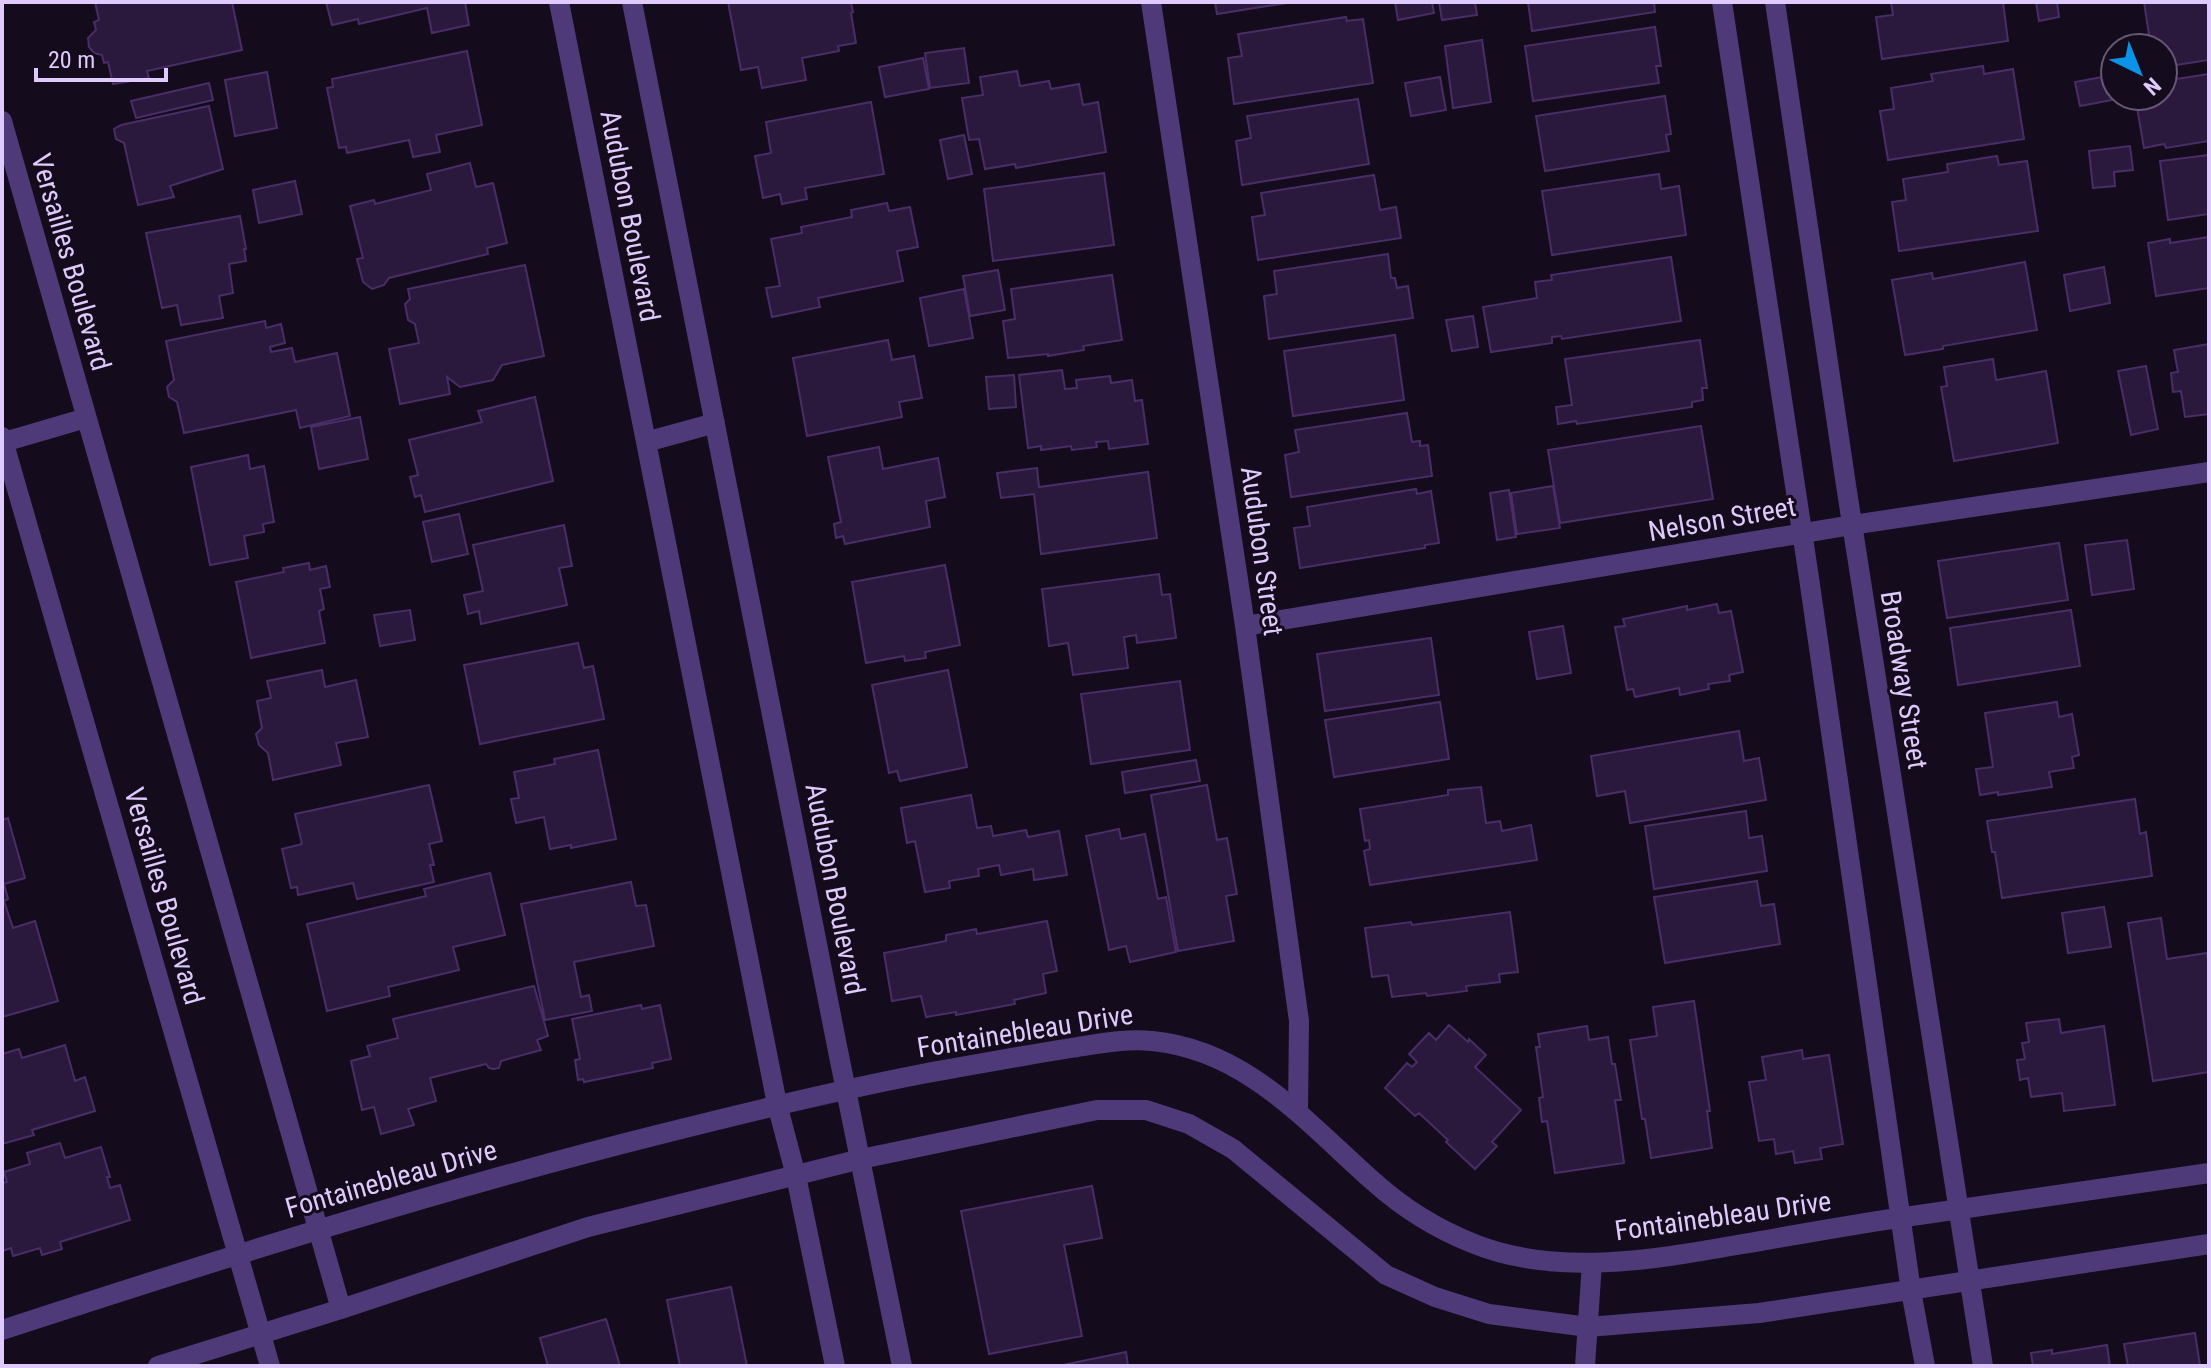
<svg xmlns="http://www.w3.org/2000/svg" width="2211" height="1368" viewBox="0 0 2211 1368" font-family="'Roboto Condensed',sans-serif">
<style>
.building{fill:#2a193c;stroke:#492d67;stroke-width:2}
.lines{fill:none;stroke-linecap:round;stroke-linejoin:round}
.minor{stroke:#4e3a79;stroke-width:20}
.tertiary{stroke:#4e3a79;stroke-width:20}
.labels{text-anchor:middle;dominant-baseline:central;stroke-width:6;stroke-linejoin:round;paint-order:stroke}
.street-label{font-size:28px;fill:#decafc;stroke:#140c1c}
</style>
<rect width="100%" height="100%" fill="#140c1c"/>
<path class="building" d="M95,2h137l10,48 -95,21 2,7 -36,6 -5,-22 -4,1 -2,-8 -8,-2 -5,-6 -1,-9 8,-8 -2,-8 5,-2z
M326,2h139l4,23 -37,8 -5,-25 -68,16 -1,-5 -26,6z
M728,2h123l2,10 -2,1 5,30 -18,3 1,5 -37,7 4,22 -44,8 -4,-21 -17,3z
M1215,2h78l-76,12z
M1395,2h37l2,11 -36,7z
M1439,2h36l2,13 -35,5z
M1528,2h126l1,10 -123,19z
M1891,2h112l5,39 -126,18 -6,-42 17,-2z
M2036,2h21l2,15 -20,4z
M2144,2h65v58l-46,7v-19h-12z
M1346,17l1,4 16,-2 10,64 -139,21 -6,-46 14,-2 -4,-22z
M1655,27l6,39h-5l3,17 -126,18 -8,-55z
M1482,40l9,62 -38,6 -8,-62z
M964,48l5,35 -39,5 -5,-35z
M467,51l15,74 -46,10 4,17 -27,5 -4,-17 -62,13 -1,-6 -7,1 -12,-60 6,-1 -1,-8z
M923,58l6,31 -44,8 -6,-30z
M1983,66l1,8 29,-5 11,70 -136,21 -8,-49 14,-2 -3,-21 42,-7 -2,-7z
M1017,71l3,15 29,-5 2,8 28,-5 4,21 15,-3 8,50 -90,16 -1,-4 -30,5 -6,-30 -10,1 -7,-42 21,-3 -3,-18z
M267,72l10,56 -42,8 -10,-56z
M2209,74v67l-43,7 -2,-4 -20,4 -9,-52h28v-15z
M2113,75l2,21 2,3 -37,7 -5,-24z
M1440,77l6,33 -35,6 -6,-33z
M209,83l4,17 -77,18 -5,-17z
M1665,96l6,38 -5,1 3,16 -124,20 -9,-55z
M1358,99l11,65 -127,21 -6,-44 15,-3 -4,-22z
M871,102l13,72 -79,14 2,11 -25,5 -2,-10 -17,4 -8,-42 16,-3 -5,-31z
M209,106l14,63 -53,17 4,11 -36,8 -14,-62 -8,-4 -2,-10 7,-4z
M964,135l8,39 -24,5 -8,-39z
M2130,146l3,24 -19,2 1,14 -22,2 -4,-37z
M2209,155v59l-41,6 -8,-59z
M1997,156l2,9 28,-4 11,70 -139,20 -7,-49 14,-2 -3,-21 45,-7 -1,-8z
M470,163l6,24 17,-4 14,60 -20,5 1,6 -99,24 -5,7 -12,4 -9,-7 -6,-23 6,-1 -13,-52 24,-6 1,4 56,-14 -4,-16z
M1104,173l10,72 -121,16 -9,-72z
M1659,174l2,15 18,-3 7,49 -134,20 -10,-64z
M1374,175l6,35 16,-3 5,31 -143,22 -6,-43 13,-2 -4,-22z
M295,181l7,33 -43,9 -6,-33z
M887,203l2,8 21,-4 8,40 -21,4 6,30 -85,17 2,9 -48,10 -6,-29 14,-2 -9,-47 31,-6 -1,-6 51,-10 -1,-7z
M240,216l6,33h-2l2,12 -17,3 4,29 -14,3 4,22 -42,7 -4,-20 -15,3 -16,-75z
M2209,237v51l-53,8 -8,-53 22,-4v4z
M1388,254l3,24h4l2,10 11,-2 5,32 -144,21 -5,-43 13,-2 -3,-23z
M1671,257l10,64 -119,18 -1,-3 -9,1v6l-61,9 -8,-45 54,-9 -2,-16 17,-2 -1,-5z
M2025,262l12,68 -94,16v3l-38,6 -13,-75 40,-7 1,6z
M525,265l19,91 -42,9 -9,15 -33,7 -13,-10 3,17 -50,10 -11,-55 30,-6 -4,-19 -7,-4 -3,-16 5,-5 -2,-10z
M2104,267l6,36 -40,8 -6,-36z
M998,270l7,40 -35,6 -7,-40z
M1112,275l10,65 -39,6 1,4 -36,6v-2l-40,4 -5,-37 12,-2 -4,-30z
M964,289l9,49 -44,8 -9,-48z
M1473,316l5,31 -26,4 -6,-31z
M265,321l1,7 15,-4 4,19 -15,4 1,5 21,-4 3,14 42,-9 13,63 -50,12 -4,-18 -112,23 -7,-31 -8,-5 -2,-10 7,-7 -8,-39z
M1395,335l9,65 -111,16 -9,-65z
M888,340l4,20 22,-4 8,42 -23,4 3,15 -95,19 -14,-78z
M1700,340l7,48h-5l1,12 -11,2v5l-115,17 -1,-3 -18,3 -2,-17 16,-2 -7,-46z
M2209,344v70l-24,3 -4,-26 -8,1 -2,-19 7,-1 -4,-22z
M1993,359l3,21 50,-9 12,72 -104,18 -13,-74 6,-1 -3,-19z
M2146,366l12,63 -27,6 -13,-64z
M1062,370l3,19 12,-1 -1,-8 34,-4 1,7 21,-3 3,21 7,-1 6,44 -39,5 -1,-8 -12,1 1,5 -25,3 -1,-4 -30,4v-4l-13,2 -9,-73z
M1014,375l2,32 -27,2 -3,-32z
M535,397l18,84 -128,31 -4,-17 -6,2 -5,-20 8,-2 -9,-35 73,-18 -4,-11z
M1407,413l5,29 8,-1v5l8,-1 4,31 -141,21 -6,-42 14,-3 -4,-22z
M360,417l8,42 -49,10 -8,-42z
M1701,426l12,73 -153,24 -12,-73z
M879,447l4,22 55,-11 7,39 -19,4 4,26 -85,17 -2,-8 -7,2 -2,-14 7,-2 -13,-65z
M248,455l2,14 14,-3 10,56 -11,2 1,8 -20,4 4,22 -38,7 -19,-98z
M1037,468l2,19 109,-15 9,66 -116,16 -7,-60 -33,4 -4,-25z
M1553,486l7,42 -43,6 -6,-41z
M1416,489l1,5 14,-3 8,52 -14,2v3l-125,20 -6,-40 16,-2 -3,-19z
M1509,490l7,47 -19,3 -7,-47z
M459,514l9,40 -36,8 -9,-40z
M564,525l8,41 -13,2 8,37 -86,19 -2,-13 -11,3 -4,-19 19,-4 -10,-46z
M2127,540l7,49 -42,6 -7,-50z
M2059,543l9,57 -121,18 -9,-57z
M309,563l1,7 16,-4 4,21 -10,2 4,20 -5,2 6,32 -74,15 -15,-76 48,-10 -1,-4z
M945,565l15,80 -35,7 1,6 -21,3 -1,-5 -38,7 -14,-81z
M1159,574l3,21 8,-1 6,44 -39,5 -1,-8 -12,2 4,31 -55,7 -5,-32 -19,3 -7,-57z
M1717,604l2,9 12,-2 12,61 -14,3 1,6 -22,3 1,5 -29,6 -1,-7 -44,9 -2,-8 -6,1 -12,-63 10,-1 -2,-7 64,-13v4z
M410,610l5,30 -35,6 -6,-31z
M2071,610l9,56 -122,19 -8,-57z
M1563,626l8,47 -34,6 -8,-47z
M1431,638l8,57 -114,16 -8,-57z
M578,643l6,25 9,-2 11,53 -124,25 -16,-79z
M322,670l3,17 31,-7 12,57 -32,6 5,22 -68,15 -5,-27 -9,-8 -3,-11 6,-6 -5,-27 14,-3 -4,-17z
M948,670l19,97 -67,14 -3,-10 -8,2 -17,-88z
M1180,681l10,69 -99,14 -10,-70z
M1440,702l9,57 -115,18 -9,-57z
M2057,702l2,15 13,-3 7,41 -7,2 2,11 -25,4 3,15 -54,8v-3l-18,3 -4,-26 17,-2 -8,-54z
M1739,731l5,30 15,-3 7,42 -136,23 -5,-32 -28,5 -6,-40z
M598,750l18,89 -45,9v-3l-21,4 -6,-32 -28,6 -5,-24 8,-1 -5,-26 41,-8 -1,-5z
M1196,760l4,21 -75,12 -3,-21z
M429,785l13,56 -13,3 5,21h-4l4,17 -77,17 -4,-16 -55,12 -1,-8 -6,1 -9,-39 20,-5 -7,-30z
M1207,785l10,55 10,-2 10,56 -11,2 8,45 -56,10 -27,-156z
M1481,787l5,36 14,-2 2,10 29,-6 6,35 -167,25 -6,-34 6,-2 -1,-9 -4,1 -5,-32 88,-14v-5z
M971,795l6,33 14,-2 2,10 33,-6 2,7 31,-6 8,44 -33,5 -1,-11 -32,6 -2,-10 -21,4 1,7 -30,5 1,7 -25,4 -10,-51 -8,2 -6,-35z
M2135,799l5,35 6,-2 6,44 -150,22 -7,-46h-3l-5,-31z
M1746,811l3,27 13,-2 5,35 -113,18 -9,-63z
M8,818l17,60 -21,6 4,15 -4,2 9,27 22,-7 23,80 -56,16v-197z
M1119,829l2,10 24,-5 13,65 8,-2 10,55 -46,10 -4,-16 -17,4 -23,-114z
M490,873l15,62 -52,12 6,23 -71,17 2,9 -63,15 -20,-87 119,-28 -2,-7z
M1757,881l4,25 13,-2 6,40 -115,19 -11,-66z
M631,882l5,24 10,-1 8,41 -80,16 7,35 8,-2 3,16 -47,9 -24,-116z
M2104,907l7,40 -43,6 -6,-40z
M1510,912l8,60 -19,2 1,8 -34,4 1,5 -40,5 -1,-3 -34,4 -4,-22 -16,2 -7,-49 46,-6 1,3z
M2161,918l6,41 40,-6 2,15v104l-56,9 -25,-158z
M1047,921l10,50 -14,3 3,19 -32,7 1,4 -59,11v-3l-30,5 -5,-21 -29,5 -8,-48 62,-12v-6l30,-6 1,5z
M534,986l14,50 -11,4 4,10 -40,11 -2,7 -5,1 -5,-1 -3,-4 -56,14 6,23 -28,8 6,16 -33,9 -7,-27 -12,3 -11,-49 19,-5 -3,-10 31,-8 -5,-19z
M1694,1001l16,110h-3l5,37 -61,10 -6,-39h-3l-12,-79 27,-4 -4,-29z
M641,1005l1,4 18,-4 11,54 -19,4 1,5 -69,14 -1,-3 -5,1 -3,-20 5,-1 -8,-40z
M2059,1019l2,14 43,-7 11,79 -51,6 -2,-18 -31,4 -3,-19 -8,2 -3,-20 8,-1 -3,-16 7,-1 -3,-19z
M1449,1025l19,17 1,-3 17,16 -11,12 46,43 -29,32 5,4 -22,23 -29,-27 2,-2 -29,-27 -4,3 -30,-28 22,-25 5,4 5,-5 -8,-8 20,-21 7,7z
M1587,1026l2,14 19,-3 4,27h3l6,36h-6l9,63 -69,10 -8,-52 -5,1 -3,-24 4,-1 -7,-50h4l-2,-13z
M65,1045l10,36 10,-4 10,34 -63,19 2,5 -32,9v-90l17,-5 3,9z
M1802,1050l1,9 26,-4 14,89 -23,4 2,11 -27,4 -2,-12 -17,3 -2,-15 -15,2 -10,-59 17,-2 -4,-23z
M60,1143l5,15 36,-11 9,30h-3l3,11 10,-3 10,35 -70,22 2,7 -20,6 -2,-7 -27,8 -2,-8 -9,3v-68l5,-1 -3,-10 26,-8 -3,-11z
M1092,1186l10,52 -38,7 18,91 -93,18 -28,-143z
M731,1287l16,79h-67l-13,-66z
M606,1319l14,47h-72l-8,-28z
M2195,1333l5,33h-72l-4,-22z
M2107,1345l3,21h-77l-2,-13 21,-3v4z
M1126,1352l2,14h-70z"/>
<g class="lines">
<path class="minor" d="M559,2l218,1102 19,72 39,190
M632,2l205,1044 65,320
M1151,2l94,624 54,395 -1,90
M2,121l339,1188
M2,437l268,929
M4,442l82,-24
M646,442l69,-19
M1245,626l607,-101 357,-53
M1585,1366l7,-103"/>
<path class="tertiary" d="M1722,2l87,576 102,713 14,75
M1775,2l71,483 137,881
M2,1330c218,-71 436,-140 659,-196 87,-22 173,-43 261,-60 50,-9 99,-18 149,-26 26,-4 55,-10 81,-7 95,9 155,82 222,141 28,25 63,47 98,61 82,34 180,17 265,2 53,-9 107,-19 161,-27 103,-15 207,-29 311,-45
M158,1366l183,-57 247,-82 273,-68 236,-49h49l43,14 44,25 153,126 49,22 54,17 99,13 171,-14 450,-69"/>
</g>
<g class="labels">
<g class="street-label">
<text transform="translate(630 216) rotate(79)">Audubon Boulevard</text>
<text transform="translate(71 262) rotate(74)">Versailles Boulevard</text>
<text transform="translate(1722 519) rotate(-10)">Nelson Street</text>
<text transform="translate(1262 551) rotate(82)">Audubon Street</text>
<text transform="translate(1904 680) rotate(81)">Broadway Street</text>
<text transform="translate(835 889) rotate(79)">Audubon Boulevard</text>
<text transform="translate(164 896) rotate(74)">Versailles Boulevard</text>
<text transform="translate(1025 1031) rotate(-9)">Fontainebleau Drive</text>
<text transform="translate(391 1179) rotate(-16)">Fontainebleau Drive</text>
<text transform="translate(1723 1216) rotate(-8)">Fontainebleau Drive</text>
</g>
</g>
<rect width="2211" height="1368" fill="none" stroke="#decafc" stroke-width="8"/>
<g transform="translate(2139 72) rotate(137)"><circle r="38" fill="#140c1c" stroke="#655876" stroke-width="2"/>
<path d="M0-6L14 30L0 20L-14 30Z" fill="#0b94e7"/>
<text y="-12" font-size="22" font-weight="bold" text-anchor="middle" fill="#decafc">N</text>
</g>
<path d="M36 68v12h130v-12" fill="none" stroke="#decafc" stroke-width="4"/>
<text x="48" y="68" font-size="24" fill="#decafc" stroke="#140c1c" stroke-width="6" paint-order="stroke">20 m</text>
</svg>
